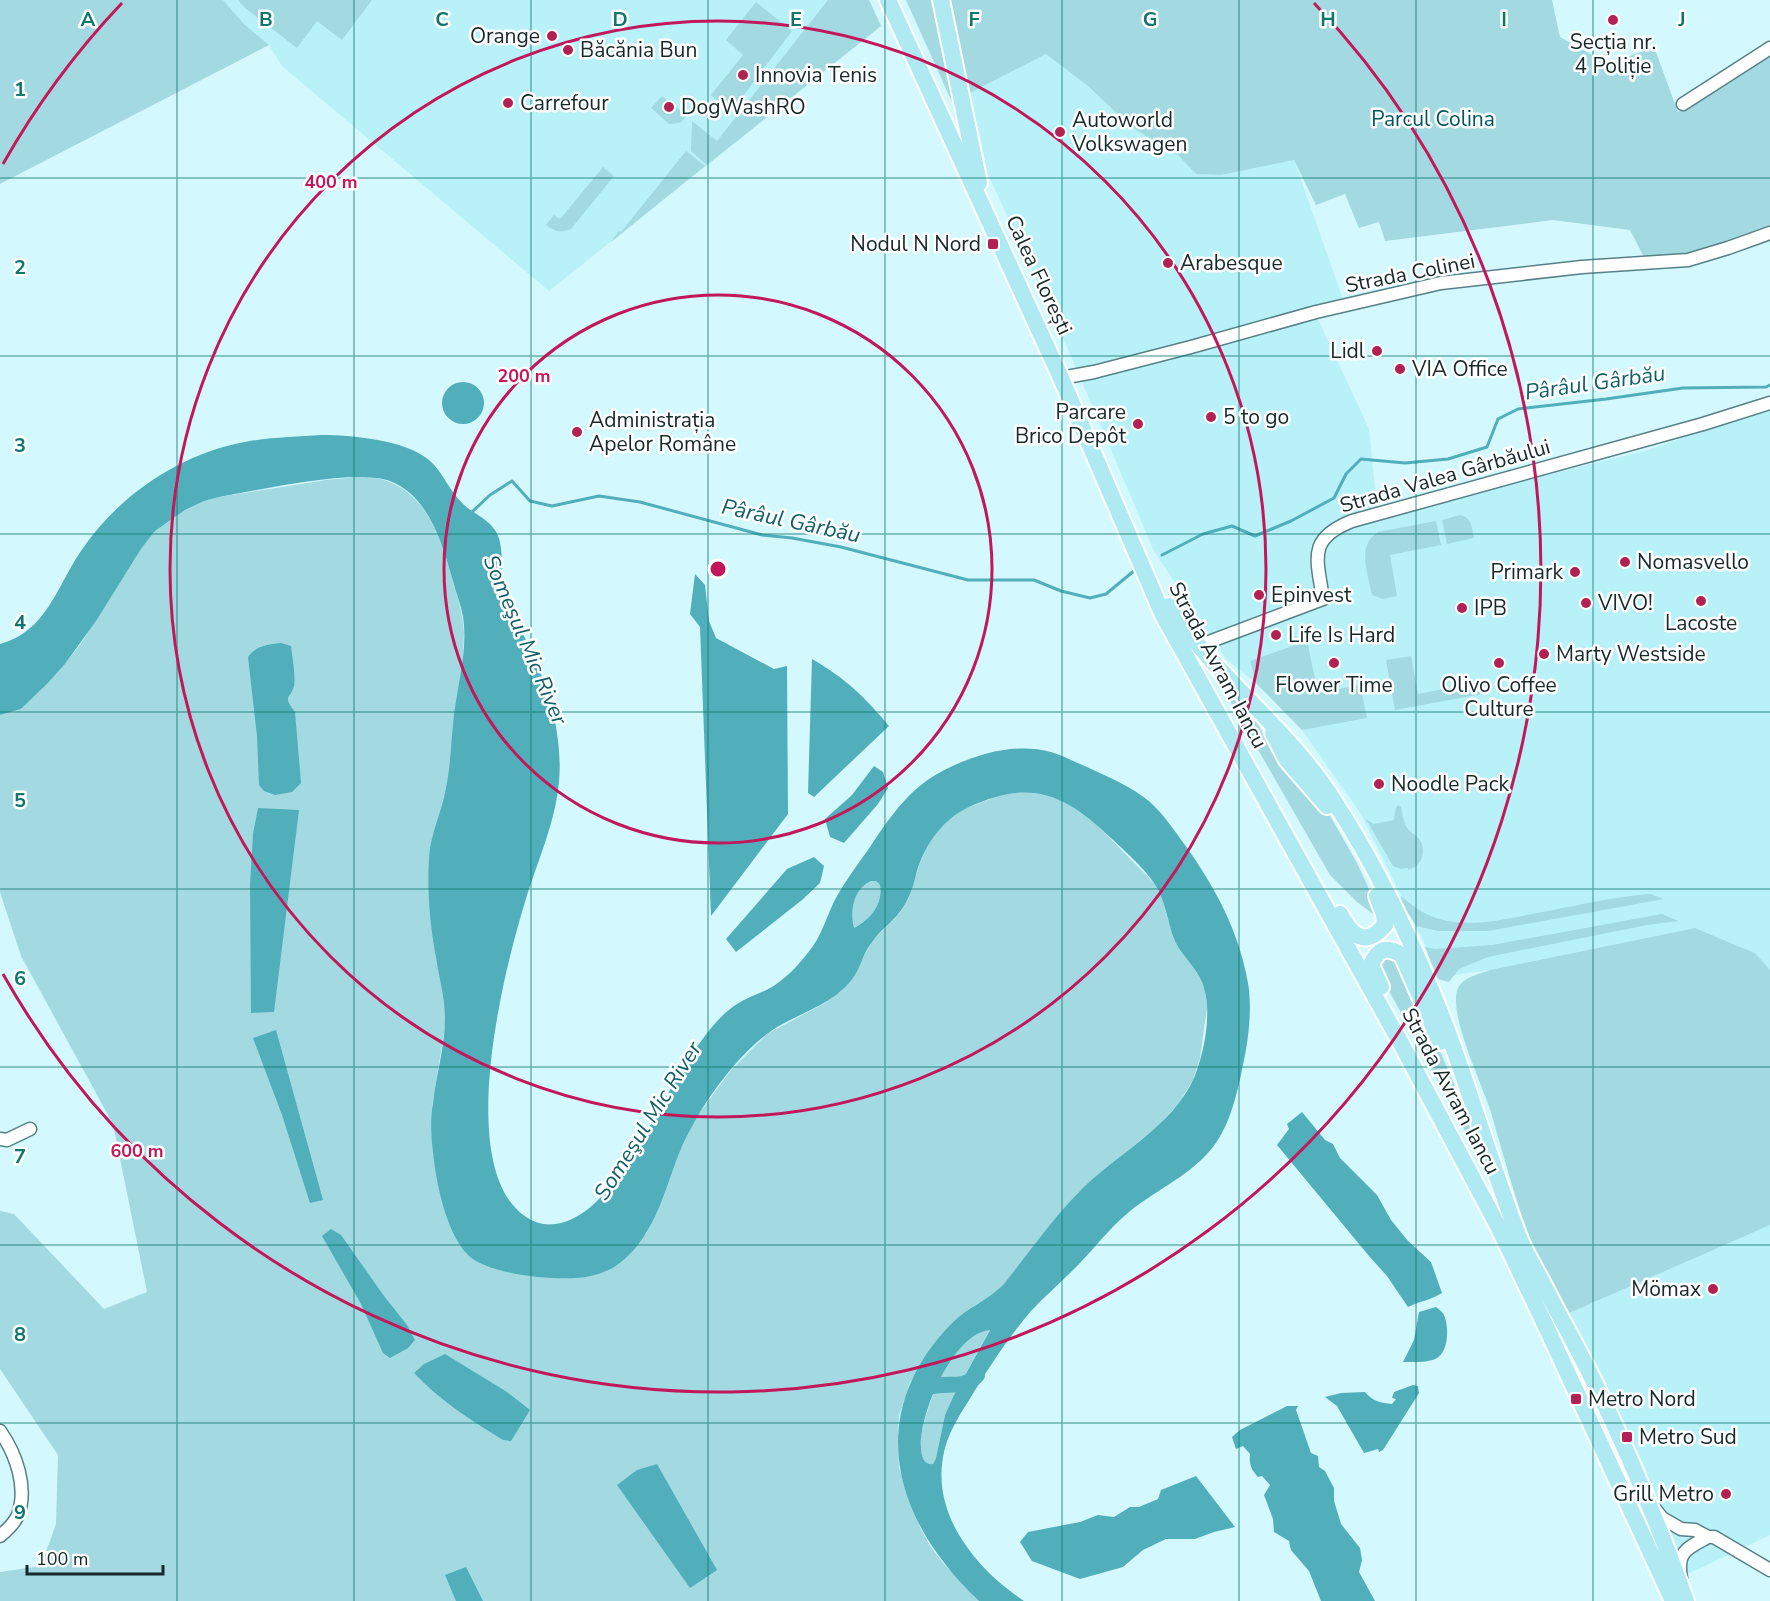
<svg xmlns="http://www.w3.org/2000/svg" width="1770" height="1601" viewBox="0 0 1770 1601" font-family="'Nunito Sans',sans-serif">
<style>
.built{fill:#b9f1f9}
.green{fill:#a3d9e1}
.water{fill:#50afbb;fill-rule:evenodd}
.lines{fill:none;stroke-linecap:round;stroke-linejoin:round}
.stream{stroke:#50afbb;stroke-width:3}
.river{stroke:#50afbb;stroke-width:16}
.minor-casing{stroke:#568187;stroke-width:15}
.major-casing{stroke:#fff;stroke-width:20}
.minor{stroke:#fff;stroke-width:12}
.major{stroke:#afe9f1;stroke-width:16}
.grid{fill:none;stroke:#0f766e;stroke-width:1.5;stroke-opacity:0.55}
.ring{fill:none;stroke:#c2185b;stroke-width:3}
.poi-dot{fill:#b12154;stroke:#fff;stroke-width:2}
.labels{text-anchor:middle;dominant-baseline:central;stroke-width:5;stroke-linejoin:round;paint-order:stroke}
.poi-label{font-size:21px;fill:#17292b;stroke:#fff;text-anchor:start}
.park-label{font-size:21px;fill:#005760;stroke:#fff}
.street-label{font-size:21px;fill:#17292b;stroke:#fff}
.water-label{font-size:22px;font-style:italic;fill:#106069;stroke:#fff}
.grid-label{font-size:20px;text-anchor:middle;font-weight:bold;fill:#0f766e;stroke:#fff;stroke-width:5;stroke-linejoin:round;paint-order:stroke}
.centre{fill:#c2185b;stroke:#fff;stroke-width:3}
.ring-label{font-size:18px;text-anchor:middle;font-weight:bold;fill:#c2185b;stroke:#fff;stroke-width:5;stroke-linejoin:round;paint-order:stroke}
</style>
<rect width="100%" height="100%" fill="#d3f8fd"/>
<path class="built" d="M223,0h646l12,26 -332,265 -267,-225 -13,-21 -25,-21z
M1046,54l42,32 43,41 48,29 17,18 25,1 73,-15 50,142 -27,15 52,112 9,88 270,-67 122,-43v563l-15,-17 -60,-25 -205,42 -49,7 -80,-163 -59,-84 -45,-46 -31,-25 -72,-108 -83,-195 -83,-182 -18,-81z
M1770,1225v310l-82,39 -119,-261 11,-7z"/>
<path class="green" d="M0,0h223l21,24 25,21 -269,139z
M238,0h134l-30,40 -25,-19 -20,27 -52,-40z
M828,0h41l12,26 -174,139 -16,-14 1,-30 25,20z
M906,0h31l24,122z
M951,0h601l8,37 48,27 46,-17 24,65 92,-59v177l-123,33 -17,-33 -77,-10 -168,21 -6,-19 -20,6 -14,-34 -29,11 -22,-45 -73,15 -25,-1 -17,-18 -48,-29 -43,-41 -42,-32 -76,39z
M756,2l36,29 -61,81 -20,-17 32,-40 -17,-15z
M662,96l25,20 -7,7 -11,1 -18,-16z
M686,151l19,15 -94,76 8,-11 2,1z
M603,167l11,9 -43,53c-11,4 -15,3 -25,-4l8,-10 6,4z
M367,476c54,8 69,48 83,95 6,21 13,41 14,63l-19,392 -13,81 -1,19 3,31 9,46 41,62 24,7 20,3 48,3 70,-44 12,-25 24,-63 13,-27 36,-49 36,-36 58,-31 17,-13 12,-14 18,-35 28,-28 9,-15 11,-35 10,-23 14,-17 18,-13 23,-9 20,-8 22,-2 23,4 21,10 20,14 63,64 8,14 6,23 14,32 17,23 6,14 2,18 -7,51 -7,22 -14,23 -19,21 -82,69 -75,92 -10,10 -18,10 -23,18 -21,27 -21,32 -11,34 -1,15 1,37 21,59 10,19 13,17 36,38h-979v-29l41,-6 15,-42 2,-69 -58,-86v-158l14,3 90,95 43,-17 -34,-168 -92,-168 -21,-64v-177l21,-6 26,-25 18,-20 17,-22 59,-93 14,-18 30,-21 19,-9 15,-4 107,-17z
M1460,515c12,2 12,13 14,23l-27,6 -5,-24z
M1436,521l5,24 -51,10 7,41 -14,3 -11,-4c-4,-21 -16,-49 6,-63z
M1307,641l11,52 42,-8 7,33 -65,12 -45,-46 -7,-23z
M1411,656l7,38 62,-12 2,12 -87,16 -9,-50z
M1222,687l36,37 9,18 62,72 28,49 23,50v6l-23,-17 -27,-27z
M1398,805l3,2c1,6 2,13 5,19 3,6 9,8 13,13 9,12 2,28 -11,31v-2l-7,1 -8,-3 -27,-47 8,5 20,-4 2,-13z
M871,881h5l4,4c3,20 -10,34 -26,43 -3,-17 -2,-39 17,-47z
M1650,894l14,5 -176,32h-50l-22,-5 -16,-26 1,-4c10,9 23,18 35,22 31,10 65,2 96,-4 39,-7 78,-17 118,-20z
M1662,914l16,7 -31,4 -159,32 -29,12 -10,13 -11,-3 -13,-32 10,2 57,-4z
M1695,928l60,25 15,17v255l-201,88c-11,-15 -22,-34 -30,-52 -21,-49 -34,-101 -49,-152 -9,-27 -40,-92 -33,-118 4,-14 21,-16 33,-21z
M1380,957l20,2 65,150 8,30 -1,5 -92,-170 -2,-14z
M990,1329l-37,68 -8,18 -9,43 -3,6c-29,4 -1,-67 4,-79 6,-14 14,-29 25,-40 8,-8 17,-13 28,-16z"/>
<path class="water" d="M442 403a21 21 0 1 1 42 0a21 21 0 1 1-42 0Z
M322,435c29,0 84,5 107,25 14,12 20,31 34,44 9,9 24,14 32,26 10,15 5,37 8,54 1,8 5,19 8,27 5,12 13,24 19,37 19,41 33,88 29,134 -4,42 -22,80 -34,120 -22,72 -61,232 -16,298 11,15 27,27 46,24 57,-6 100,-114 129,-157 14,-22 31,-49 53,-63 12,-8 26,-11 38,-19 14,-9 28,-25 38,-39 11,-16 15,-34 24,-50 9,-16 20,-31 31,-46 18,-27 36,-55 64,-73 33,-20 80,-36 119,-25 13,4 26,11 38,16 22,10 43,19 61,34 14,13 24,28 35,43 30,42 54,86 63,138 5,31 -1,66 -8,96 -6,27 -14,55 -33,75 -22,24 -54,38 -78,58 -22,18 -38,41 -58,60 -13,13 -27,25 -40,39 -24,28 -44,59 -63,91 -10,15 -20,32 -24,50 -14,62 32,117 80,149h-45c-85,-80 -117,-186 -27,-278 15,-15 36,-23 51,-38 26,-32 49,-66 78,-95 36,-36 92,-64 113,-112 11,-27 19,-69 8,-96 -6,-15 -20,-26 -27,-41 -8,-19 -9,-41 -21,-58 -11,-16 -28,-31 -42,-44 -47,-45 -80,-61 -143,-32 -27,13 -43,36 -52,64 -3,12 -6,24 -13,35 -8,14 -23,23 -32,36 -8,10 -11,23 -17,33 -19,29 -54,37 -81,54 -27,18 -49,46 -67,72 -9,14 -17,28 -24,43 -17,39 -26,90 -62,118 -12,10 -29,15 -45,16 -27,2 -87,-4 -107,-22 -23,-22 -33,-74 -36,-104 -2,-16 -3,-33 0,-49 3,-28 12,-56 12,-85 0,-21 -6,-40 -9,-61 -6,-31 -9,-66 -7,-98 1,-25 13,-47 17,-71 5,-24 5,-49 8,-73 4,-32 14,-66 9,-98 -2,-12 -7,-24 -10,-36 -11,-37 -23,-84 -63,-100 -35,-13 -130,9 -171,16l-15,4 -19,9 -30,21 -14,18 -45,72 -31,43 -18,20 -26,25 -21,6v-71c46,-12 57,-58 81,-93 37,-55 98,-97 164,-109 25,-5 52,-5 77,-7zM871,881h5l4,4c3,19 -9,34 -26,43 -4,-17 -1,-39 17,-47zM990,1330l-37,67 -8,18 -9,43 -3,6c-34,5 9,-130 57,-134z
M695,574l10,11 4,36 7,17 58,31 13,-3 1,148 -77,102 -11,-289 -10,-13z
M281,643l10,3c1,9 5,31 3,40 -4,14 -12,9 1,26l6,71 -9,9 -17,3 -11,-4 -5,-6 -2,-49 -9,-79c9,-12 19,-12 33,-14z
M812,659c33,19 53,38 77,67l-75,71 -6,-4z
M874,766l9,6 5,16 -10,16 -34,39 -14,-6 -5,-18 27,-24z
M258,808l41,2 -25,202 -23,1 -1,-129 3,-50z
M814,857l10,9 -4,17 -18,17 -66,52 -10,-13 61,-70z
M276,1030l47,170 -13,3 -28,-88 -29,-77z
M1302,1112l23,28 8,4 7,14 37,37 14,25 17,21 23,21 11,31c-11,7 -22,8 -34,14l-21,-31 -18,-20 -92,-111 12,-16 -2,-5z
M331,1229l10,6 43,61 23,29 8,15 -7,8 -18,10 -7,-5 -22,-49 -39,-68z
M1436,1307c4,3 8,6 9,11 4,11 3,34 -8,40 -9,5 -24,4 -34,4l11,-22 5,-28z
M445,1354l62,38 23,18 -19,31 -8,-1c-32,-20 -64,-40 -89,-67l10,-9z
M1413,1385l5,1 1,7 -36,57 -4,2 -1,-3 -14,4 -27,-47 -12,-9 16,-4 24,-1c7,9 16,11 27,12l4,-5 -4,-1 2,-6z
M1287,1406h11l-2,4 15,43 7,3 1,11 6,4 9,17v13l7,23 19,24 2,12 -3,12 16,29h-54l-12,-30 -18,-21 -2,-9 -15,-9 -1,-13 -9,-24 6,-10 -8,-9 -4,1c-7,-8 -9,-13 -8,-23l-7,-8 -7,3 -4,-12 8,-7z
M657,1464l60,106 -27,18 -73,-103 20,-15z
M1196,1476l39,51 -21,5 -19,7h-29l-23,11 -20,17 -43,12 -48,-18 -12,-19 8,-10 52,-10 18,-7 16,2 16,-10h9l19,-8 3,-9z
M466,1567l17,34h-27l-11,-26z"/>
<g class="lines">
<path class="stream" d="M472,512l18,-17 22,-14 18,20 22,5 47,-10 41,6 122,33 30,3 49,9 127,33h66l27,11 29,7 16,-4 29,-24
M1162,555l41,-21 29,-8 23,10 36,-15 43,-23 12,-24 15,-15 44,4 43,-4 39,-12 11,-28 20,-10 88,-10 77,-11 83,-1 4,-2"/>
<path class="river" d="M929,1387c18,-6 34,4 48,-12"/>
<g class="minor-casing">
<path id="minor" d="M1683,104l87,-56
M1061,378l33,-6 97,-25 125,-35 125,-29 141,-16 106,-7 40,-12 42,-15
M1198,646l125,-47c-6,-41 -16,-60 29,-78l351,-97 67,-21
M0,1139l7,1 23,-11
M0,1431c16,23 28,56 18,84 -3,7 -12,16 -18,21
M1655,1509l7,9 19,11 14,1 13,7h6l56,33
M1681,1578c-5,-27 7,-30 27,-41"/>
</g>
<g class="major-casing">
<path id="major" d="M888,0l173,378 102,237 241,434 95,179 50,105 124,268
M941,0l38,183
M1169,606c47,72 119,122 165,195 46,71 83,150 113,229 26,70 46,141 73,210 6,14 14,27 21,40 18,36 38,70 55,106 34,70 64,142 90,215
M1273,733l14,27 40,46
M1340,914c12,22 25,34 45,11l-1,-11 -7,-18
M1381,987l-10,-22c7,-17 16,-19 31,-10l38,87"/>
</g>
<use href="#minor" class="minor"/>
<use href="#major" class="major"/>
</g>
<path class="grid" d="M177,0v1601M354,0v1601M531,0v1601M708,0v1601M885,0v1601M1062,0v1601M1239,0v1601M1416,0v1601M1593,0v1601M0,178h1770M0,356h1770M0,534h1770M0,712h1770M0,889h1770M0,1067h1770M0,1245h1770M0,1423h1770"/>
<g class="ring">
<circle cx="718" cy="569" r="274"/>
<circle cx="718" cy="569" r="548"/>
<path d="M3 164A822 822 0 0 1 122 3M1314 3A822 822 0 1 1 3 974"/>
</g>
<g class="poi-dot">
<circle cx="1613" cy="20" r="6"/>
<circle cx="552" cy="36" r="6"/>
<circle cx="568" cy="50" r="6"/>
<circle cx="743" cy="75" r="6"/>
<circle cx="508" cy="103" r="6"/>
<circle cx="669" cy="107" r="6"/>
<circle cx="1060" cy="132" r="6"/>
<rect x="987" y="238" width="12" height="12" rx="3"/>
<circle cx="1168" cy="263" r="6"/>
<circle cx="1377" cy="351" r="6"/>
<circle cx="1400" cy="369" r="6"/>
<circle cx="1211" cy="417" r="6"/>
<circle cx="1138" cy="424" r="6"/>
<circle cx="577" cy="432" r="6"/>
<circle cx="1625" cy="562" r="6"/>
<circle cx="1575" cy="572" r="6"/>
<circle cx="1259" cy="595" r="6"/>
<circle cx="1701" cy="601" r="6"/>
<circle cx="1586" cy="603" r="6"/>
<circle cx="1462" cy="608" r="6"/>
<circle cx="1276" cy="635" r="6"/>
<circle cx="1544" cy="654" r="6"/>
<circle cx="1334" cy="663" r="6"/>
<circle cx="1499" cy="663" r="6"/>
<circle cx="1379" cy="784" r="6"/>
<circle cx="1713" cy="1289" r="6"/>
<rect x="1570" y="1393" width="12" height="12" rx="3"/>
<rect x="1621" y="1431" width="12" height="12" rx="3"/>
<circle cx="1726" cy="1494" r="6"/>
</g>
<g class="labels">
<g class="poi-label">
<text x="540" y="36" text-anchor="end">Orange</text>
<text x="1613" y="42" text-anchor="middle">Secția nr.<tspan x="1613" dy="24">4 Poliție</tspan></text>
<text x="580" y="50">Băcănia Bun</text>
<text x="755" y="75">Innovia Tenis</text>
<text x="520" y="103">Carrefour</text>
<text x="681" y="107">DogWashRO</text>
<text x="1072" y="120">Autoworld<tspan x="1072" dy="24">Volkswagen</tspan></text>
<text x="981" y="244" text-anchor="end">Nodul N Nord</text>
<text x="1180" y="263">Arabesque</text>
<text x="1365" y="351" text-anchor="end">Lidl</text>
<text x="1412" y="369">VIA Office</text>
<text x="1126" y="412" text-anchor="end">Parcare<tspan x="1126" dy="24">Brico Depôt</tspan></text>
<text x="1223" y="417">5 to go</text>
<text x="589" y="420">Administrația<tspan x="589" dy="24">Apelor Române</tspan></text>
<text x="1637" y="562">Nomasvello</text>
<text x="1563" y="572" text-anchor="end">Primark</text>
<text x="1271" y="595">Epinvest</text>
<text x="1598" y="603">VIVO!</text>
<text x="1474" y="608">IPB</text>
<text x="1701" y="623" text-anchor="middle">Lacoste</text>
<text x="1288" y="635">Life Is Hard</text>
<text x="1556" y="654">Marty Westside</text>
<text x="1334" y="685" text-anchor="middle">Flower Time</text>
<text x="1499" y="685" text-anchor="middle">Olivo Coffee<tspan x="1499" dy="24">Culture</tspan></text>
<text x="1391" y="784">Noodle Pack</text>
<text x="1701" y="1289" text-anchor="end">Mömax</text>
<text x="1588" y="1399">Metro Nord</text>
<text x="1639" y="1437">Metro Sud</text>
<text x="1714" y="1494" text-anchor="end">Grill Metro</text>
</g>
<g class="park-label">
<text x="1433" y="119">Parcul Colina</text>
</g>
<g class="street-label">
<text transform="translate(1410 273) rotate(-11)">Strada Colinei</text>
<text transform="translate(1039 275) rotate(65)">Calea Florești</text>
<text transform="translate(1445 476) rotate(-16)">Strada Valea Gârbăului</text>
<text transform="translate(1218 665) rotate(62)">Strada Avram Iancu</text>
<text transform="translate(1451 1091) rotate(62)">Strada Avram Iancu</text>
</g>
<g class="water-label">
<text transform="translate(1595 383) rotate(-8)">Pârâul Gârbău</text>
<text transform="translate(791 521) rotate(12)">Pârâul Gârbău</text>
<text transform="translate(525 640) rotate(67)">Someşul Mic River</text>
<text transform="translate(648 1121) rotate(-58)">Someşul Mic River</text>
</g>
</g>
<g class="grid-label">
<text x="88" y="26">A</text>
<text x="266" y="26">B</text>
<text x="442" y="26">C</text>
<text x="620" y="26">D</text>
<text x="796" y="26">E</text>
<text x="974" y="26">F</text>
<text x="1150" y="26">G</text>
<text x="1328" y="26">H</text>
<text x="1504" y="26">I</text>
<text x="1682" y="26">J</text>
<text x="20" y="96">1</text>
<text x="20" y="274">2</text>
<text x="20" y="452">3</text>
<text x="20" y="629">4</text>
<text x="20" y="807">5</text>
<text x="20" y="985">6</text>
<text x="20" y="1163">7</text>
<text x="20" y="1341">8</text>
<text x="20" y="1519">9</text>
</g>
<circle cx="718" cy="569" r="9" class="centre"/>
<g class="ring-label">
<text x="331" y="188">400 m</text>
<text x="524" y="382">200 m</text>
<text x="137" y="1157">600 m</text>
</g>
<path d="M27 1565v9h136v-9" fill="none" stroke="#17292b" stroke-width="3"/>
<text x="36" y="1565" font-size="18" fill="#17292b" stroke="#ffffff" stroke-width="4.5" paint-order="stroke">100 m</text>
</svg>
